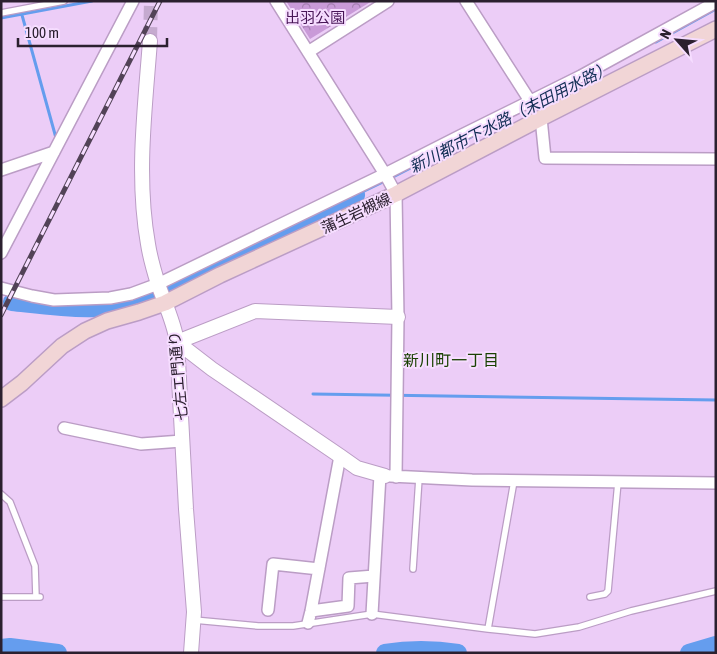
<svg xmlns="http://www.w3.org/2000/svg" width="717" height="654" viewBox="0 0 717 654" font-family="'Asap Condensed','Noto Sans JP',sans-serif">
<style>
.park{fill:url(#park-crowns)}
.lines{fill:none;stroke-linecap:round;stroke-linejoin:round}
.stream{stroke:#659dee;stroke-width:3}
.river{stroke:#659dee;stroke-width:18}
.tertiary-tunnel{stroke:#c5aacf;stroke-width:14;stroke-dasharray:14 7;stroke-linecap:butt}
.service-casing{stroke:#bb9dc5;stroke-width:8}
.minor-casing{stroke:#bb9dc5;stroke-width:14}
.tertiary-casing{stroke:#bb9dc5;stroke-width:16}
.secondary-casing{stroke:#bb9dc5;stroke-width:18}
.service{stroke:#fff;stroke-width:5.5}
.minor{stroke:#fff;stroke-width:11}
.tertiary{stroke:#fff;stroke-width:14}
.secondary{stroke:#f1d5d6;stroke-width:15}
.rail-casing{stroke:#524357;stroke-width:5}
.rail{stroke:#f6ddff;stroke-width:3;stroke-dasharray:9;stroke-linecap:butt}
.labels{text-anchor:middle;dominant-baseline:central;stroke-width:4;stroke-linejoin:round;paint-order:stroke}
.park-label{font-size:15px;fill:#481657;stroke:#f6ddff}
.street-label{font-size:15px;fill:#2b202f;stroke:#f6ddff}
.water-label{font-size:16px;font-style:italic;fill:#112d54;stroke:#f6ddff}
.neighbourhood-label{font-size:16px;fill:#1a4203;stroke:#f6ddff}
</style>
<defs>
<pattern id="park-crowns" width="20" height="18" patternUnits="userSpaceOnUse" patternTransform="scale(1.25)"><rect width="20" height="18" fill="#c99ad8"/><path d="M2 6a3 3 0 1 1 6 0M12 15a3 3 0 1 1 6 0" fill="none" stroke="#a37db0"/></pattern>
</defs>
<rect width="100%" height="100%" fill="#eccdf7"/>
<path class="park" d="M286,1h86l-62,38z"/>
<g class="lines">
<path class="stream" d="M22,15l34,123
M1,18l91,-17
M656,42l60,-33
M393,177l86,-44
M356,195l29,-14
M313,394l403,6"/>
<path class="river" d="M168,289l52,-27 104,-49 32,-18
M12,302c46,5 98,14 142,-7
M1,648l9,-1 48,6
M385,653c24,-4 48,-4 73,0
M689,653l27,-8"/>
<path class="tertiary-tunnel" d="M150,41l1,-40"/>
<g class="service-casing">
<path id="service" d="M1,13l63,-12
M1,494l9,8 25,64 1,31
M413,569l6,-91
M1,597h39
M590,597l15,-3 3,-3 10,-109
M194,620l64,6h35l79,-12 116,15 47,5 44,-7 52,-16 85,-20
M488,629l26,-148"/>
</g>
<g class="minor-casing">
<path id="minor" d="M276,1l109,173 11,20 2,123 -2,160
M466,1l64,100
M308,52l80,-51
M541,118l4,40 171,1
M1,170l53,-18
M1,253l132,-252
M1,288l31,8 22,4 56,-2 21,-4 27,-10 227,-110 73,-37 123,-61 135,-74
M64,428l77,16 41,-3
M390,476l82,4 244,3
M268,610l5,-46 46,5
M311,611l37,-5 1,-28 25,-2
M372,614l8,-139
M308,623l3,-12 29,-155"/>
</g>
<g class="tertiary-casing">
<path id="tertiary" d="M150,41c-5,67 -14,136 -2,203 2,13 6,27 10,40 7,20 16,38 19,58l9,167 8,103 -3,41
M385,476l-28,-8 -17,-12 -128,-87 -35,-27 78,-31 143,6"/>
</g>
<g class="secondary-casing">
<path id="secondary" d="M1,399l21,-16 40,-37 23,-15 22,-10 32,-9 26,-9 55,-28 176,-81 145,-76 175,-89"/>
</g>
<use href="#service" class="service"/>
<use href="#minor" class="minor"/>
<use href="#tertiary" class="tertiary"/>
<use href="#secondary" class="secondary"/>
<g class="rail-casing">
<path id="rail" d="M1,315l159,-314"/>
</g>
<use href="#rail" class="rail"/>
</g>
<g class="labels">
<g class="park-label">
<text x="315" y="17">出羽公園</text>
</g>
<g class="street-label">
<text transform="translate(356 213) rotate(-25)">蒲生岩槻線</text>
<text transform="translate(178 376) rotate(-95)">七左エ門通り</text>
</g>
<g class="water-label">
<text transform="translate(510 117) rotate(-27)">新川都市下水路（末田用水路）</text>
</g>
<g class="neighbourhood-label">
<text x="451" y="360">新川町一丁目</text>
</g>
</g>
<rect width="717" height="654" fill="none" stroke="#2b202f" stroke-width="5"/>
<g transform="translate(677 40) rotate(297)" stroke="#f6ddff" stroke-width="4" paint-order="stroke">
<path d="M0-4L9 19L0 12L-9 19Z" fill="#2b202f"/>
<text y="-8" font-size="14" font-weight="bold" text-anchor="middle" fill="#2b202f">N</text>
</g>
<path d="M18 38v8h149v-8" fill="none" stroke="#2b202f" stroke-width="2.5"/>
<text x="25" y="38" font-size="15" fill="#2b202f" stroke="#f6ddff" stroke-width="4" paint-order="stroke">100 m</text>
</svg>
